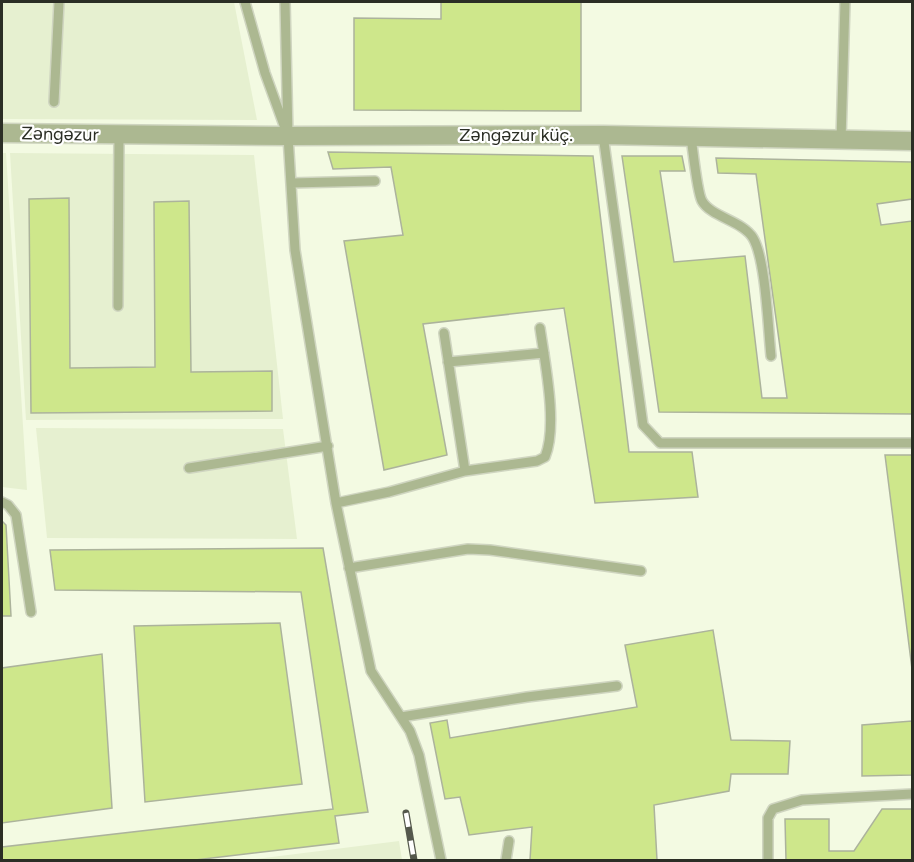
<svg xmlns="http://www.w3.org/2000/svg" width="914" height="862" viewBox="0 0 914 862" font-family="Figtree,sans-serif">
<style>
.built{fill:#e6f0d0}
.building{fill:#cee78b;stroke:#acb39c;stroke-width:1.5}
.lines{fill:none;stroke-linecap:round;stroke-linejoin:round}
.lane-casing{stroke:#cfd5c0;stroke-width:12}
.street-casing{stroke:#cfd5c0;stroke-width:21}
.lane{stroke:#acb891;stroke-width:9}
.street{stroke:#acb891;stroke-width:18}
.rail-casing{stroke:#54584c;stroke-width:7}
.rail{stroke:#fff;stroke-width:4.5;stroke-dasharray:14;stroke-linecap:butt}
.labels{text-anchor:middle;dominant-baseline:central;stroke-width:4.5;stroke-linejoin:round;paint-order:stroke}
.street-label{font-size:18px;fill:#2b2e25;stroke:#fff}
</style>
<rect width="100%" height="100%" fill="#f3fae2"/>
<path class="built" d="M2,2h232l23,118 -255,-1z
M2,153h4l21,337 -25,-3z
M10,153l244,2 29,264 -257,1z
M36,428l247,1 14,110 -250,-1z
M399,841l3,19h-153z"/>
<path class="building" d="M441,2h140v109l-227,-1v-92l87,1z
M328,152l265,4 36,296h63l6,45 -103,6 -31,-195 -141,16 24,131 -63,15 -40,-229 59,-6 -12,-68 -58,2z
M622,156h60l3,15h-25l14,91 71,-6 17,142h25l-31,-224 -38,-1 -2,-15 196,4v37l-35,5 4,21 31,-4v193l-253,-2z
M69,198l1,170 85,-1 -1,-165 35,-1 2,171 81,-1v40l-241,2 -2,-214z
M885,455h27v214z
M2,521l4,4 5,91h-9z
M323,548l45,264 -33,4 4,27 -144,17h-193v-13l331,-38 -32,-217 -246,-2 -5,-40z
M280,623l22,161 -157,18 -11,-176z
M713,630l18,110 59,1 -2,33h-57l-2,17 -75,14 3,55h-127l2,-33 -63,8 -9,-38 -15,2 -15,-76 17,-3 3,18 187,-31 -12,-62z
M102,654l10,154 -110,15v-155z
M912,721v54l-50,1v-51z
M882,809h30v51h-126l-1,-41h44v32h25z"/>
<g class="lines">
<g class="lane-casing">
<path id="lane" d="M245,2l20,71 20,55
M285,2l3,134 7,114 41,253 35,168 39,60 9,24 22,105
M54,102l5,-100
M603,135l40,290 17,18h252
M691,137c2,13 6,55 11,64 9,16 41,20 51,37 13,22 15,90 18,118
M841,140l4,-138
M291,183l84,-2
M118,306l1,-171
M448,362l96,-9
M189,468l139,-22
M465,471l72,-10 8,-4c13,-31 0,-94 -5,-129
M2,502l6,3 8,10 15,97
M336,503l53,-11 76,-21 -21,-138
M349,568l119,-19 22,1 151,21
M401,717l126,-20 90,-11
M506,860l3,-19
M768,860v-42l5,-9 29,-9 110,-6"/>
</g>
<g class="street-casing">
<path id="street" d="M2,133l286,3 315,-1 309,6"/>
</g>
<use href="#lane" class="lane"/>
<use href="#street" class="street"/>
<g class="rail-casing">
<path id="rail" d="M406,813l8,47"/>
</g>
<use href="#rail" class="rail"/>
</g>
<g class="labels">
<g class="street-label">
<text transform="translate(60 134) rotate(1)">Zəngəzur</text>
<text x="516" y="135">Zəngəzur küç.</text>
</g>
</g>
<rect width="914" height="862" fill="none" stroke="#2b2e25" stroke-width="6"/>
</svg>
